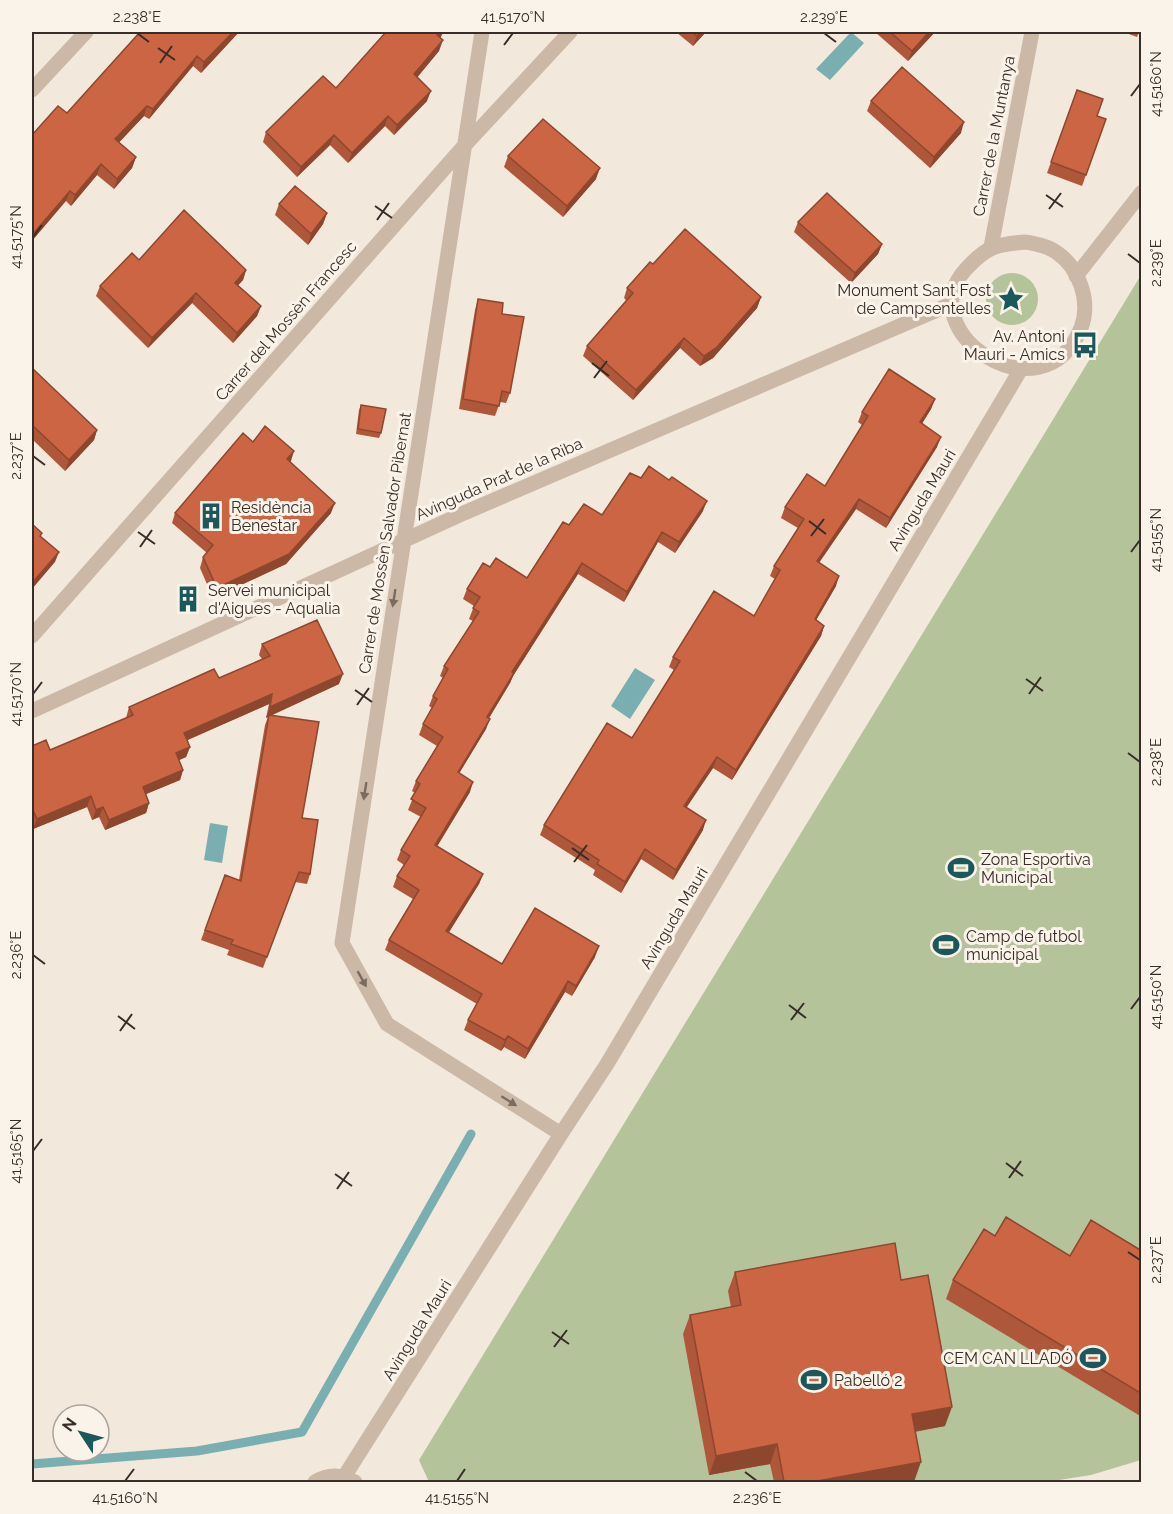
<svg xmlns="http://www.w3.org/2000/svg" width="1173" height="1514" viewBox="0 0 1173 1514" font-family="Raleway,sans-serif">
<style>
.green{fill:#b5c39b}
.water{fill:#7aafb1}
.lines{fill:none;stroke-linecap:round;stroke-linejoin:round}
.stream{stroke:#7aafb1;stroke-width:9}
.minor{stroke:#ccb8a7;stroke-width:15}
.wall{fill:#af573a}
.shaded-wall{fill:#8e472f}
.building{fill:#cb6543;stroke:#8e472f;stroke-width:1.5}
.oneway{fill:#7b6c61}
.ticks{fill:none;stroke:#382d28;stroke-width:2}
.labels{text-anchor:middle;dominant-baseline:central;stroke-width:6;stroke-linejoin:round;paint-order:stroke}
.street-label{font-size:16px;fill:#382d28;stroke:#faf3e9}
.poi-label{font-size:16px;fill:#382d28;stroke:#faf3e9;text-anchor:start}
.neatline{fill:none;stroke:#382d28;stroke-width:2}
.ticks-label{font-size:15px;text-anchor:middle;fill:#382d28}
</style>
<rect width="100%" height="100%" fill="#f3e8dc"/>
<path class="green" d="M986 299a26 26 0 1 1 52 0a26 26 0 1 1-52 0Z
M1141,275v1185l-50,15 -45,7h-617l-10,-22z"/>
<path class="water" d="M851,32l13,11 -34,37 -14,-11z
M635,668l20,12 -25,39 -19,-13z
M210,823l18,3 -6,37 -18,-3z"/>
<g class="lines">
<path class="stream" d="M32,1464l165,-13 105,-19 169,-298"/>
<path class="minor" d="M482,32l-140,911 45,81 174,110
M32,90l54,-58
M1026,242c10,2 22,4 30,10 24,16 35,50 25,76 -38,94 -173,3 -115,-59 20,-22 30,-25 60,-27z
M991,247l41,-215
M1076,276l66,-84
M32,636l433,-491 105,-113
M32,711l432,-198 487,-209
M344,1477l217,-343 46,-70 414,-695
M315,1482c13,-8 26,-8 40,0"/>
</g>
<path class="wall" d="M239,32l-38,41 -8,-7 -44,53 -5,-3 -25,26 17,15 -4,11 -18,21 -17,-14 -26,31 -5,-5 1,-88z
M676,32h30l-13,14z
M875,32h60l-27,29z
M1123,32h16l-2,5z
M441,37l-2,14 -22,26 10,24 -33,34 -9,-9 -37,37 -18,-18 -33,32 -34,-35 3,-10 70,-44z
M1077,90l20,26 9,3 -24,67 -35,-13z
M871,101l90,32 -31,35 -63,-57z
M508,156l88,23 -33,38 -59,-50z
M279,204l48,9 -4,11 -15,21 -33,-30z
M798,222l84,22 -4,10 -27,29 -57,-51z
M139,260l107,10 -3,10 -5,5 23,21 -4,10 -24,27 -41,-40 -44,45 -52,-52 4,-10z
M653,264l108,33 -4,11 -44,50 -13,8 -20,-18 -47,52 -50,-44 4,-10 40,-45 -3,-3 3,-10z
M478,299l24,15 8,79 -4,10 -6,-1 -5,14 -36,-7 16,-99z
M32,368l65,62 -3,10 -29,31 -33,-32z
M935,399l-4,10 -9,14 15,24 -51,81 -30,-19 -37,54 17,23 -20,34 8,6 -3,10 -89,144 -19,-12 -27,39 17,23 -30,50 -32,-21 -20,34 -28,-18 2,-5 -55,-35 4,-10 88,-87 42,-68 -5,-3 4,-10 81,-41 21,-37 -5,-3 4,-10 24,-38 -17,-10 4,-11 40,-21 37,-61 -4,-3 4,-10z
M361,405l20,28 -2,5 -23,-4 3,-24z
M253,442l38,19 -1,1 41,51 -45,51 -73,34 -13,-30 3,-11 4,-4 -35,-30 3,-10z
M703,511l-28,42 -17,-11 -34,60 -46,-28 -65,102 -3,7 -21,35 -3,11 -27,44 11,19 -33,54 46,28 -4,10 -31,49 54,31 93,-7 -23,39 -7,-4 -40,67 -21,-12 -3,4 -37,-21 4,-10 9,-16 -92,-54 4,-10 24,-41 -20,-12 4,-11 7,-11 -7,-5 4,-10 20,-33 -13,-7 7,-17 -3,-2 4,-10 21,-35 -18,-11 4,-11 9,-16 -3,-2 4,-10 10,-18 -3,-2 4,-10 29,-45 -4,-2 5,-13 -11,-7 4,-10 23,-22 37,11 42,-53 33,-10z
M262,644l77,40 -68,31 31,103 8,56 -3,10 -12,-2 -32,86 -36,-13 2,-5 -28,-10 24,-65 14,5 26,-155 3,-8 -2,1 3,-14 -82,36 3,7 -4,10 -7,3 4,10 -3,10 -34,14 3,9 -3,10 -41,17 -6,-13 -7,3 -5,-13 -54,22 -1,-3v-80l18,4 76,-32 3,-11 90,-29 43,-19 -3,-4z
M995,1236l75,20 72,-5v166l-196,-118 7,-19z
M735,1272l166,8 44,146 -30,6 -1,50h-140l-4,-18 -61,11 -26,-141 7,-19 41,-8 -3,-16z"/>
<path class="shaded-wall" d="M233,32h6l-38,41 3,-11z
M440,32h3l-2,5 -7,8 3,-10z
M700,32h6l-13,14 4,-10z
M929,32h6l-27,29 4,-10z
M443,40l-4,11 -28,34 3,-11z
M197,56l-4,10 -44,53 4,-10z
M431,91l-4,10 -33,34 3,-10z
M147,106l-3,10 -32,34 3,-11z
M388,116l-3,10 -37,37 4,-10z
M964,122l-3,11 -31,35 4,-11z
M334,135l-4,10 -33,32 4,-10z
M136,157l-4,11 -18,21 3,-10z
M101,164l-4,11 -26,31 4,-11z
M600,168l-4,11 -33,38 4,-11z
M70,191l-4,10 -34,40v-6z
M327,213l-4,11 -15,21 3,-11z
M882,244l-4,10 -27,29 4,-10z
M246,270l-3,10 -12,13 4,-10z
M196,293l-4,10 -44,45 4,-10z
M761,297l-4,11 -44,50 -13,8 4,-10z
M261,306l-4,10 -24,27 4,-10z
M684,338l-4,10 -47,52 3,-10z
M935,399l-4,10 -14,23 3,-10z
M97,430l-3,10 -29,31 4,-11z
M941,437l-4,10 -51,81 4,-10z
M294,451l-3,10 -8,9 4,-11z
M859,499l-3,10 -43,62 4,-10z
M707,501l-4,10 -28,42 4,-11z
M335,503l-4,10 -45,51 -73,34 4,-10z
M662,532l-4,10 -34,60 3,-10z
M59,552l-4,10 -23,27v-6z
M582,563l-4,11 -65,102 -3,7 -27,45 4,-11 25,-45z
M839,576l-3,10 -25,43 4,-10z
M824,626l-3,10 -89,144 4,-10z
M343,674l-4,10 -73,34 4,-11z
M272,694l-3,10 -88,39 3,-10z
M490,719l-4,10 -32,53 4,-10z
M190,747l-4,10 -13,6 3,-10z
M717,757l-4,11 -32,48 3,-10z
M183,770l-3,10 -41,17 4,-10z
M473,782l-3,10 -38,63 3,-10z
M91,796l-4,11 -54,22 4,-10z
M149,803l-3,10 -41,17 4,-10z
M103,807l-4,10 -7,3 4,-10z
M706,820l-3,10 -30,50 3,-10z
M645,849l-4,10 -20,34 4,-11z
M483,874l-4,10 -36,58 3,-11z
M599,946l-4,11 -23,39 4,-10z
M568,981l-3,11 -40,67 3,-10z
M508,1036l-4,11 -3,4 4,-11z
M952,1407l-7,19 -40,7 7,-19z
M777,1444l-7,20 -61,11 7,-19z
M921,1462l-7,20h-102z"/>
<path class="building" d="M140,32h93l-29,30 -7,-6 -44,53 -6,-3 -32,33 21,18 -19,22 -16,-15 -26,31 -5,-4 -38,44v-100l26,-29 9,7z
M386,32h54l-3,3 6,5 -29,34 17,17 -34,34 -9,-9 -36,37 -18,-18 -33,32 -35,-35 57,-56 13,12z
M692,32h8l-3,4z
M890,32h39l-17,19z
M902,67l62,55 -30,35 -63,-56z
M1077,90l26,9 -6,17 9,3 -20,56 -35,-13z
M543,119l57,49 -33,38 -59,-50z
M295,186l32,27 -16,21 -32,-30z
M827,193l55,51 -27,29 -57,-51z
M184,210l62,60 -11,13 26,23 -24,27 -41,-40 -44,45 -52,-52 32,-33 7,7z
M685,229l76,68 -44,50 -13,9 -20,-18 -48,52 -49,-44 46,-53 -6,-5 23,-26 3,2z
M478,299l25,4 -1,11 22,3 -14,76 -8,-2 -3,15 -36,-7z
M32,368l65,62 -28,30 -37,-35z
M889,369l46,30 -15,23 21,15 -51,81 -31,-19 -42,62 22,15 -24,43 9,7 -88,144 -19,-13 -33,49 22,14 -30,50 -31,-21 -20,33 -28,-18 2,-4 -55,-35 63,-102 25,15 48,-77 -7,-4 41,-66 40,25 26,-46 -6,-4 30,-47 -19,-12 22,-33 18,12 43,-70 -6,-4z
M361,405l25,4 -5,24 -23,-4z
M265,426l29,25 -7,8 48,44 -46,51 -72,34 -14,-31 10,-12 -38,-32 68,-80 10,9z
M649,466l20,14 3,-3 35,24 -28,41 -17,-10 -35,60 -45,-29 -70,109 2,1 -27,44 3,2 -32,53 15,10 -38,63 48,29 -37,57 56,33 33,-56 64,38 -23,40 -8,-5 -40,68 -20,-13 -3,4 -37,-20 14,-26 -93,-54 30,-50 -22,-14 13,-20 -9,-6 25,-42 -15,-9 9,-15 -4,-3 27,-44 -20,-13 14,-25 -4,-3 15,-27 -4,-3 35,-54 -6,-4 7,-11 -13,-8 16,-26 7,4 6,-9 31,20 36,-56 6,3 15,-21 18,11 28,-42 11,5z
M32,524l10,9 -2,3 19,16 -27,31z
M317,620l26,54 -73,33 2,-13 -88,39 6,14 -14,6 7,17 -40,17 6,16 -40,17 -6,-13 -7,3 -5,-14 -54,23 -5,-11v-62l14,-6 4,10 83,-35 -4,-8 85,-38 5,9 51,-22 -8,-12z
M269,715l50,7 -17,96 16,2 -8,54 -11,-2 -32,85 -36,-13 2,-4 -28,-10 20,-55 16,6z
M1006,1217l64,39 21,-36 51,31v143l-189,-114 31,-51 11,7z
M895,1243l6,37 27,-5 24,132 -40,7 9,48 -109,20h-28l-7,-38 -61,12 -26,-141 51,-10 -6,-33z"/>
<defs><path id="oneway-solid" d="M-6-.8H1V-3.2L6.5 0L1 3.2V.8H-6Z" transform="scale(1.5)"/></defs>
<g class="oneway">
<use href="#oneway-solid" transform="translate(394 598) rotate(99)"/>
<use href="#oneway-solid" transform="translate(365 791) rotate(99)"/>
<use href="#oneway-solid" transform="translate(362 979) rotate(61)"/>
<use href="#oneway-solid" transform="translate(509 1101) rotate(32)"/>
</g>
<path class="ticks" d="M137,33l12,9M824,33l12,9M504,45l9,-12M158,48l17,12M160,63l12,-17M1131,96l9,-12M1046,195l17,12M375,206l17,12M1049,209l12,-16M377,220l12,-17M33,237l9,-12M1128,254l12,9M592,363l17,13M594,378l13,-17M33,456l12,9M809,521l17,13M138,532l17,12M811,536l13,-17M140,547l12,-17M1131,552l9,-12M1026,679l17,12M355,690l17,12M33,694l9,-12M1029,694l12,-17M357,705l12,-17M1128,753l12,9M572,848l17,12M574,862l13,-17M33,955l12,9M789,1005l17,13M1131,1009l9,-12M118,1016l17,13M791,1020l13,-17M120,1031l12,-17M33,1151l9,-12M1006,1163l17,13M335,1174l17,12M1009,1178l12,-17M337,1189l12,-17M1128,1252l12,8M552,1332l17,12M554,1347l13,-17M745,1472l12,9M125,1481l9,-12M457,1481l8,-12"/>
<defs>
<g id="sight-bare" transform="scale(2.07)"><path d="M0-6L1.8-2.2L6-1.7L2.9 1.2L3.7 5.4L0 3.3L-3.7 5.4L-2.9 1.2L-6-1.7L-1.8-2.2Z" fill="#1c575c" stroke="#faf3e9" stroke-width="2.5" paint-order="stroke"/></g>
<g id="bus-bare" transform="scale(2.07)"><path d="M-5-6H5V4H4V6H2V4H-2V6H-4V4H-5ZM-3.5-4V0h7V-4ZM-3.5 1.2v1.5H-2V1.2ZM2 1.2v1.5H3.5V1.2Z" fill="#1c575c" stroke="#faf3e9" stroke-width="2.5" paint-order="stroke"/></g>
<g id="building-bare" transform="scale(2.07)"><path d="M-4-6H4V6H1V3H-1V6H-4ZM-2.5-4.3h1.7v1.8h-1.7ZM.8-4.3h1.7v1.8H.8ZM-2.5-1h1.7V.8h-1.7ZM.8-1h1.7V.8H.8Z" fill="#1c575c" stroke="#faf3e9" stroke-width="2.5" paint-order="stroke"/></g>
<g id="stadium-bare" transform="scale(2.07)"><path d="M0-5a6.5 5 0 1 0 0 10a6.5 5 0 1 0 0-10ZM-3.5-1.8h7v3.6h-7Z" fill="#1c575c" stroke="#faf3e9" stroke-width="2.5" paint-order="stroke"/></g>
</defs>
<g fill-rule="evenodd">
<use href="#sight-bare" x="1011" y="299"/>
<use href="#bus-bare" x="1085" y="345"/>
<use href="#building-bare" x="211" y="516"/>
<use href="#building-bare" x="188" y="599"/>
<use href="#stadium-bare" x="961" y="868"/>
<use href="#stadium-bare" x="946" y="945"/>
<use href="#stadium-bare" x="1093" y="1358"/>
<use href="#stadium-bare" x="814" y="1380"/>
</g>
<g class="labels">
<g class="street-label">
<text transform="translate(994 136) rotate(-79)">Carrer de la Muntanya</text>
<text transform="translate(286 321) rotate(-49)">Carrer del Mossèn Francesc</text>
<text transform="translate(499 479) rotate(-24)">Avinguda Prat de la Riba</text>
<text transform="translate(922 500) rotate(-59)">Avinguda Mauri</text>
<text transform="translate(385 543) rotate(-81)">Carrer de Mossèn Salvador Pibernat</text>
<text transform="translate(674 918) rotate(-59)">Avinguda Mauri</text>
<text transform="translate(417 1330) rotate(-58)">Avinguda Mauri</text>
</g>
<g class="poi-label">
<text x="991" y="290" text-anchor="end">Monument Sant Fost<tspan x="991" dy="18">de Campsentelles</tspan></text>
<text x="1065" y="336" text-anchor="end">Av. Antoni<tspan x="1065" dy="18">Mauri - Amics</tspan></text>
<text x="231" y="507">Residència<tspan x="231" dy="18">Benestar</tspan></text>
<text x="208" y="590">Servei municipal<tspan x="208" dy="18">d'Aigues - Aqualia</tspan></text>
<text x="981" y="859">Zona Esportiva<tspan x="981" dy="18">Municipal</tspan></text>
<text x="966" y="936">Camp de futbol<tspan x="966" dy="18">municipal</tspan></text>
<text x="1073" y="1358" text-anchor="end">CEM CAN LLADÓ</text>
<text x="834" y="1380">Pabelló 2</text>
</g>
</g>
<rect width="1173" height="1514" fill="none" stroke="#faf3e9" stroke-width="66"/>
<g transform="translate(81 1433) rotate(306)"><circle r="28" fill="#faf3e9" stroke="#aca49c" stroke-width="1.5"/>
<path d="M0-4.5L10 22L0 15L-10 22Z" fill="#1c575c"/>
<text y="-9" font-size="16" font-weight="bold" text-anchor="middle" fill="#382d28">N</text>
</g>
<rect x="33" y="33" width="1107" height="1448" class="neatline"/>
<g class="ticks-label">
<text x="137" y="22">2.238°E</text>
<text x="513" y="22">41.5170°N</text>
<text x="824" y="22">2.239°E</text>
<text transform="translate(1156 84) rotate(-90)" y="5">41.5160°N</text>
<text transform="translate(16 237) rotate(-90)" y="5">41.5175°N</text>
<text transform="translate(1156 263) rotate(-90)" y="5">2.239°E</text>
<text transform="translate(16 456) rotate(-90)" y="5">2.237°E</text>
<text transform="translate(1156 540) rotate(-90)" y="5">41.5155°N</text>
<text transform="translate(16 694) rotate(-90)" y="5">41.5170°N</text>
<text transform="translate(1156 762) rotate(-90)" y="5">2.238°E</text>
<text transform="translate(16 955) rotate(-90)" y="5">2.236°E</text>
<text transform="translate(1156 997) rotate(-90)" y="5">41.5150°N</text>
<text transform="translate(16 1151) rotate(-90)" y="5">41.5165°N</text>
<text transform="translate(1156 1260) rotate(-90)" y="5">2.237°E</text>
<text x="125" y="1503">41.5160°N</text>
<text x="457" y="1503">41.5155°N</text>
<text x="757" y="1503">2.236°E</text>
</g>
</svg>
